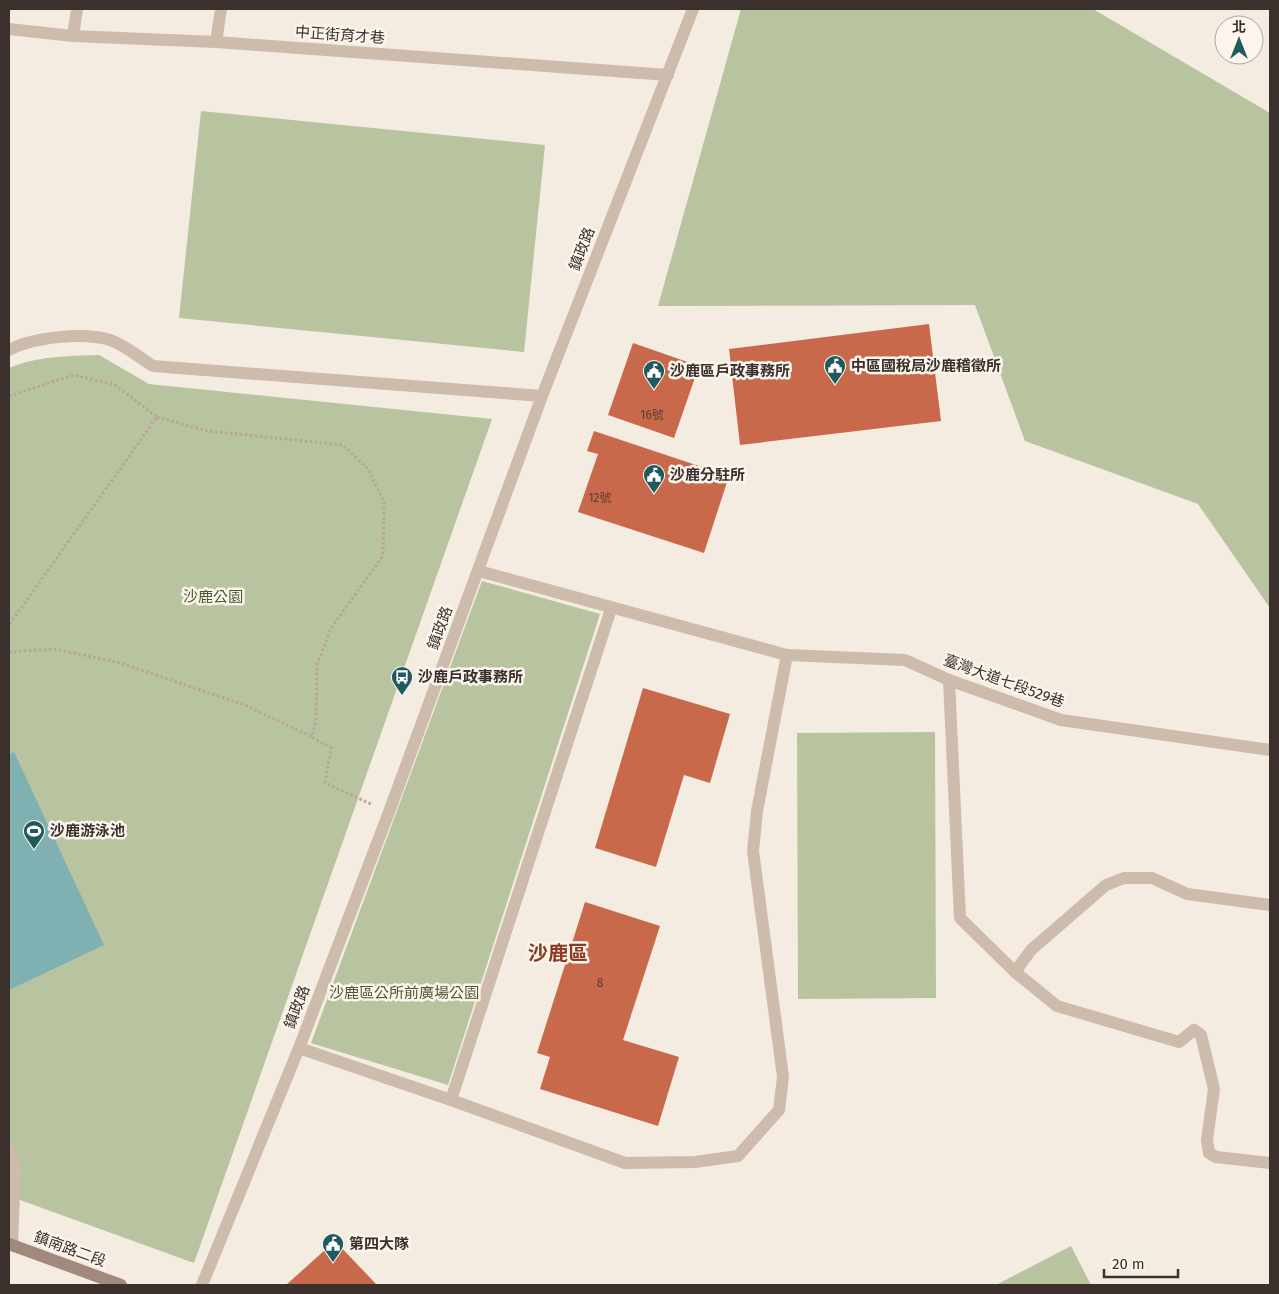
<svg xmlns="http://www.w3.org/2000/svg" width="1279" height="1294" viewBox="0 0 1279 1294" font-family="'Fira Sans','Noto Sans TC',sans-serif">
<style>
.green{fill:#b8c4a0}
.water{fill:#7fb0b2}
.building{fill:#c8694b}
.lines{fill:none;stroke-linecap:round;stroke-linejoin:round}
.path{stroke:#b9a596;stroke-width:3;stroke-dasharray:2.5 2.5;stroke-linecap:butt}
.lane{stroke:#cdbbac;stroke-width:12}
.street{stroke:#cdbbac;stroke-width:12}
.secondary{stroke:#a18a7d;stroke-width:12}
.labels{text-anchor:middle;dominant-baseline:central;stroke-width:5;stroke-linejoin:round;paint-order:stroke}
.number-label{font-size:12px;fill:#5e3e33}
.street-label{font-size:15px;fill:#3b302b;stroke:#fbf5ee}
.poi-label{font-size:15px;font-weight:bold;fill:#3b302b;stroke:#fbf5ee;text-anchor:start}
.park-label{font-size:15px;fill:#4a5a2e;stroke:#fbf5ee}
.district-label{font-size:20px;font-weight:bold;fill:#8c3b22;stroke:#fbf5ee}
</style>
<rect width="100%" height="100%" fill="#f4ebe1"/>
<path class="green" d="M741,9h352l177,104v495l-72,-104 -173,-63 -50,-136 -317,1z
M201,111l344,34 -21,207 -345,-34z
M99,355l50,29 343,35 -298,844 -185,-67v-828c28,-12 61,-12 90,-13z
M482,581l118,33 -152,471 -137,-42z
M935,732l1,266 -138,1 -1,-266z
M1071,1246l20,39h-95z"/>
<path class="water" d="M14,752l90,193 -95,45v-235z"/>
<path class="building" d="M929,324l12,97 -201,24 -11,-96z
M633,343l66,23 -25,72 -66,-23z
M594,431l135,45 -25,77 -126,-41 20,-58 -11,-3z
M643,688l87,26 -20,69 -26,-8 -28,92 -61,-19z
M585,902l75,24 -37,114 56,17 -21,69 -118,-37 10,-32 -13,-4z
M335,1241l42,44h-91z"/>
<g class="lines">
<path class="path" d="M9,396l65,-21 41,10 42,32 -148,208
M157,417l51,14 135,14 25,24 16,33 -1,54 -52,72 -14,37 -1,54 -4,18 19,11 -6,35 48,22
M9,652l46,-3 65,14 125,42 67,32"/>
<path class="lane" d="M73,36l4,-27
M9,350c24,-13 75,-18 101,-10 15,5 30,18 43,26l389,30
M787,655l118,5 44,20 112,40 209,30
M949,680l11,238 55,54 42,34 122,36 15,-12 7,5 13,54 -7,51 2,13 7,4 54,6
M1015,972l16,-22 75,-65 18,-7h28l35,16 83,11
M9,1150l6,19 -3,76"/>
<path class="street" d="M9,29l64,7 143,6 452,33
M216,42l5,-33
M479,571l308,84 -30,156 -4,40 30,226 -4,33 -41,46 -43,6 -70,1 -174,-63 160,-491
M299,1048l152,52
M202,1285l97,-237 90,-236 153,-416 151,-387"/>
<path class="secondary" d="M9,1244l112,41"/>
</g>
<defs>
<g id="civic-pin" transform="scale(1.125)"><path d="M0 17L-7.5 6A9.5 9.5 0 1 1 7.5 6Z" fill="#1f5a5e" stroke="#fbf5ee"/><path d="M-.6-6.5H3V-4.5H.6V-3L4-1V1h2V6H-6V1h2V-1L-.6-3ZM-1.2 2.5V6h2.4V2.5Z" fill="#fff"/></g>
<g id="bus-pin" transform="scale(1.125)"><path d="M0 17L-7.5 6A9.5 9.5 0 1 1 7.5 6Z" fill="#1f5a5e" stroke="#fbf5ee"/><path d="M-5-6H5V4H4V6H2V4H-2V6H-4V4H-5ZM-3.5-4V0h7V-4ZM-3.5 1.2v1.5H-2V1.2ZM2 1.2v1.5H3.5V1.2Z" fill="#fff"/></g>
<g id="stadium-pin" transform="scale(1.125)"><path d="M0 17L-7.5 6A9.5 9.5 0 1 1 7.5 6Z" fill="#1f5a5e" stroke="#fbf5ee"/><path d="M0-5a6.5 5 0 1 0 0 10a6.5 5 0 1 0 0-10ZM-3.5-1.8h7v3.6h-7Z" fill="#fff"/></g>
</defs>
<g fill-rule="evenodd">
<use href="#civic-pin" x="835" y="366"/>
<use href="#civic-pin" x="654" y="371"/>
<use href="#civic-pin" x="654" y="475"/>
<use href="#bus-pin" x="402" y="677"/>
<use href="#stadium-pin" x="34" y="831"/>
<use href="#civic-pin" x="333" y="1244"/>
</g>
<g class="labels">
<g class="number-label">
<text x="652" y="415">16號</text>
<text x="600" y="498">12號</text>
<text x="600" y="983">8</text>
</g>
<g class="street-label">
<text transform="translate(340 35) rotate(4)">中正街育才巷</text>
<text transform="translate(582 249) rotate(-69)">鎮政路</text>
<text transform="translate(440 628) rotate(-70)">鎮政路</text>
<text transform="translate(1004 681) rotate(20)">臺灣大道七段529巷</text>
<text transform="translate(297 1007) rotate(-69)">鎮政路</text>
<text transform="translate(70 1249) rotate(20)">鎮南路二段</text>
</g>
<g class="poi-label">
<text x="851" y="366">中區國稅局沙鹿稽徵所</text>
<text x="670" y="371">沙鹿區戶政事務所</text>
<text x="670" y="475">沙鹿分駐所</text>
<text x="418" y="677">沙鹿戶政事務所</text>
<text x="50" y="831">沙鹿游泳池</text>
<text x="349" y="1244">第四大隊</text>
</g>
<g class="park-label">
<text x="213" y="597">沙鹿公園</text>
<text x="404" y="993">沙鹿區公所前廣場公園</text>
</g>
<g class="district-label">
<text x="558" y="953">沙鹿區</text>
</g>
</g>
<rect width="1279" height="1294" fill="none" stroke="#3b302b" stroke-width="20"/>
<g transform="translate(1239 40)"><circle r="24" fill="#fbf5ee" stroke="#aea6a0"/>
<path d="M0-4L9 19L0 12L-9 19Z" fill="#1f5a5e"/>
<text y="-8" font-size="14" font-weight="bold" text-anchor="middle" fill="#3b302b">北</text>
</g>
<path d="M1104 1269v8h74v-8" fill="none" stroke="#3b302b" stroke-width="2.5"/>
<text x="1112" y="1269" font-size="15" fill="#3b302b" stroke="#fbf5ee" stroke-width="4" paint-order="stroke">20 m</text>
</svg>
